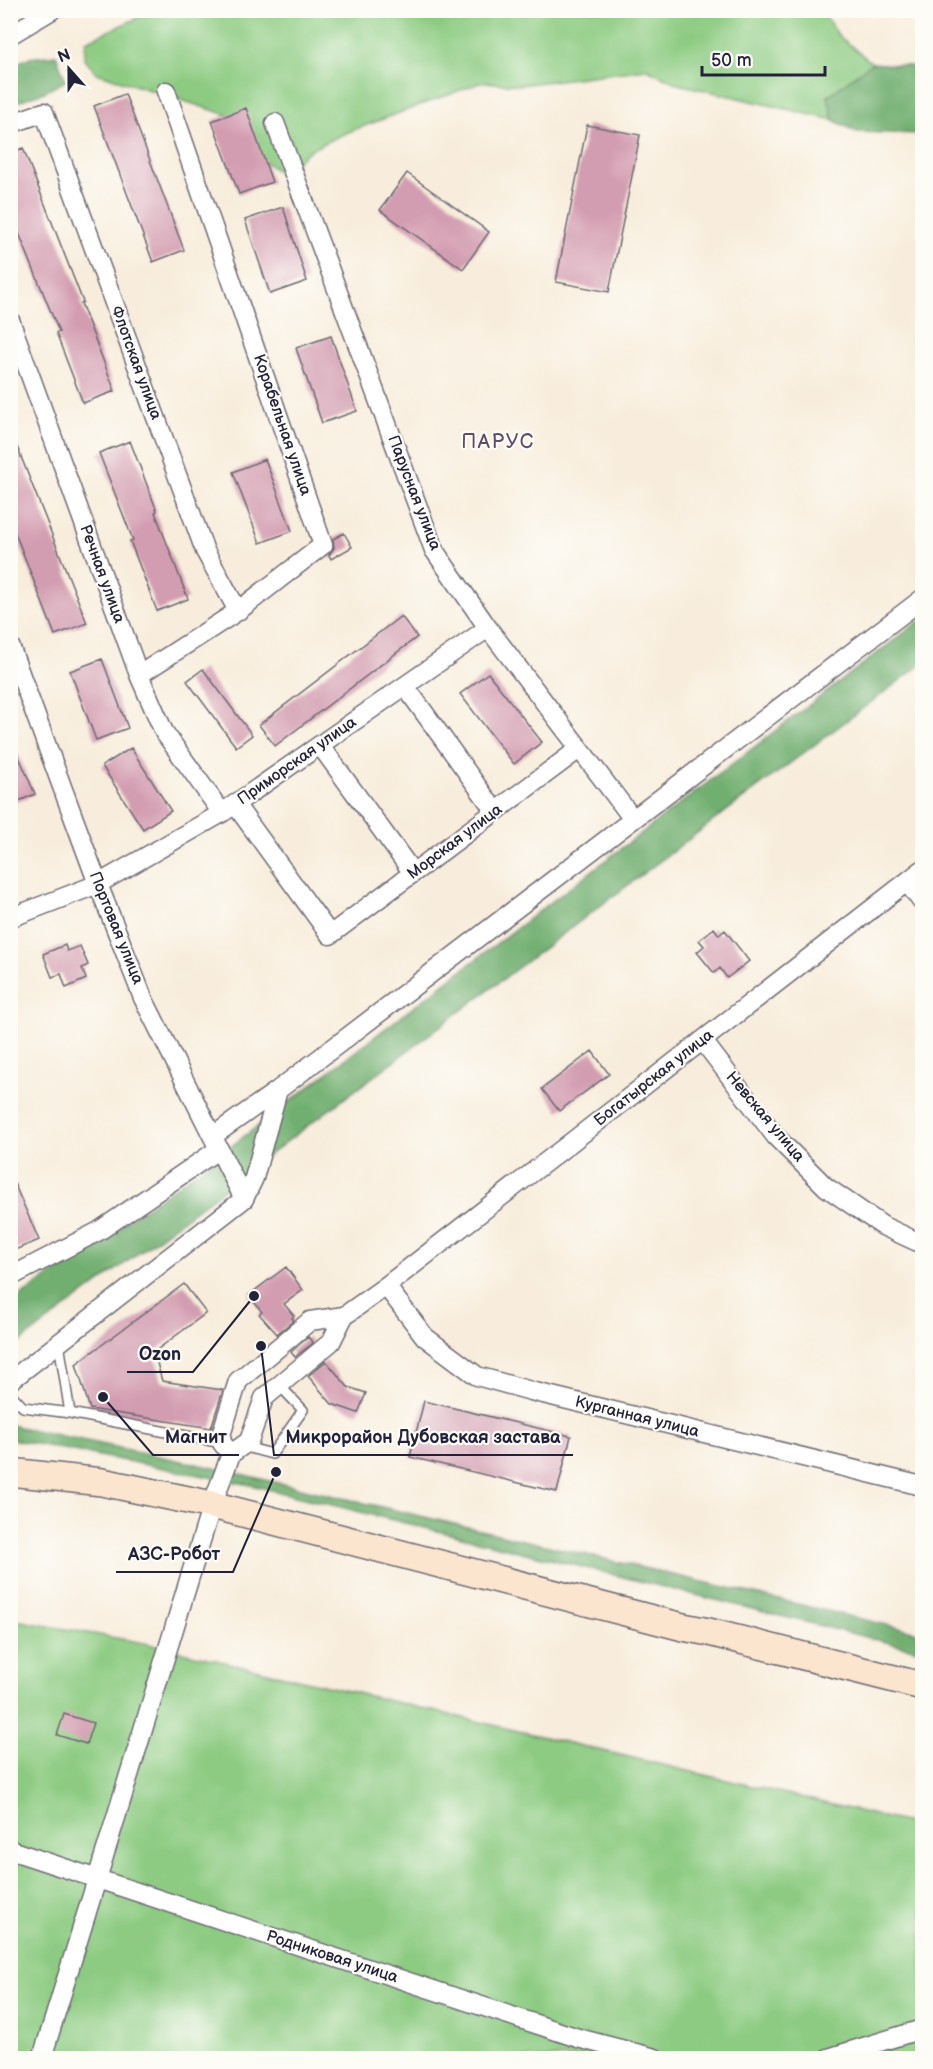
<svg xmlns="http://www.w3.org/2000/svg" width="933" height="2069" viewBox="0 0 933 2069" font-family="'Balsamiq Sans',sans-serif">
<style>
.green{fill:#8ccb81;stroke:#57765e;stroke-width:1.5}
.forest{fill:#71af6f;stroke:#4a6855;stroke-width:1.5}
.building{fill:#d39db1}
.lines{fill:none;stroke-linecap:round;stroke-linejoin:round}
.lane-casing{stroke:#6d6973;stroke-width:12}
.street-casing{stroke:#6d6973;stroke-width:21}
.secondary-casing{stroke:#6d6973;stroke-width:30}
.lane{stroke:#fff;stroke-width:9}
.street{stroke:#fff;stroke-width:18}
.secondary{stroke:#fbe5cf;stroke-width:27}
.labels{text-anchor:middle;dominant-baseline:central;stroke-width:4.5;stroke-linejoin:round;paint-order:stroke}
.street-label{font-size:16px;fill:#22223b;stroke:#fdfcf7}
.quarter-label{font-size:20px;letter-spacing:1.5px;fill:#604d64;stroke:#fdfcf7}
.leader{fill:none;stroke:#22223b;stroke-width:2}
.callout-dot{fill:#22223b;stroke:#fdfcf7;stroke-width:2}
.callout-label{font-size:18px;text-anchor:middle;font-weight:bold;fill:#22223b;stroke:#fdfcf7;stroke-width:4.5;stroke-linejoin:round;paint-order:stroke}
</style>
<rect width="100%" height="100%" fill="#fdfcf7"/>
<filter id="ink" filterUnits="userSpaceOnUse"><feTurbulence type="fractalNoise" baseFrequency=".0167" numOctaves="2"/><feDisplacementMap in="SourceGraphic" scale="12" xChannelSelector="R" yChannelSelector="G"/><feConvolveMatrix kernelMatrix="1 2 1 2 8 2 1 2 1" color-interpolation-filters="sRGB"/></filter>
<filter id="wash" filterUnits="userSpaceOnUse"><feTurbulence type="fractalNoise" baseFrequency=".008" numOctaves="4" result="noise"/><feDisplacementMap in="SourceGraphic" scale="24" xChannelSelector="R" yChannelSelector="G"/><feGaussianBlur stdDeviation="1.35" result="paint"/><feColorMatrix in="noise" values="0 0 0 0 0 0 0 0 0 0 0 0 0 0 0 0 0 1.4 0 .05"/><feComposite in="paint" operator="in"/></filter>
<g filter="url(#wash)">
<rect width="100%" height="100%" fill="#f8eddc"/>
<path class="green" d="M821,10l18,26 33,27 -44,33 5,24 -155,-36 -31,-15 -127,16 -38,-3 -139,52 -33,16 -28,24 -27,-19 -18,-37 -140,-45 -13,-14 2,-18 67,-30z
M10,1619l134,24 778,183v232h-911z"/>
<path class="forest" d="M56,55l10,26 -22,11 -33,12v-38l17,-8z
M872,63l50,4v67l-65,-2 -24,-12 -5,-24z
M922,619v45l-911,685v-46l202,-143z
M10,1425l196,41 716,167v18l-671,-166 -240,-46z"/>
<g id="blocks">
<path class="building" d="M125,94l59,156 -31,12 -59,-156z
M246,108l26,74 -33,12 -27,-73z
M587,125l53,10 -31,157 -53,-10z
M23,148l60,154 -2,1 34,88 -32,12 -27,-70 3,-1 -49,-121v-58z
M407,173l82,59 -26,37 -83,-59z
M283,207l24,74 -37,13 -25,-74z
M331,336l26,75 -35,12 -26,-75z
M10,429l77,194 -32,12 -45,-115z
M130,441l27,70 -2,1 33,87 -31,12 -27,-70 3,-1 -34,-87z
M265,459l27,72 -32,12 -27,-71z
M344,533l8,14 -21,12 -2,-4 5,-7 -1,-9z
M401,616l16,21 -142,109 -16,-21z
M102,659l26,69 -32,12 -26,-69z
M203,669l49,66 -16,12 -49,-66z
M488,673l54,69 -28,22 -54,-70z
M10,736l25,58 -25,11z
M131,748l40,63 -28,18 -41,-63z
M714,928l5,7 6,-5 24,31 -22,17 -7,-10 -6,5 -17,-21 7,-6 -5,-6z
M65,945l2,6 13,-5 8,19 -6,3 4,11 -20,9 -5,-14 -9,3 -9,-23z
M592,1051l17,23 -50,37 -17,-22z
M10,1174l29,66 -29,12z
M286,1267l17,23 -19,14 10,12 -2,2 2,2 -17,14 -18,-20 3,-2 -13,-17z
M184,1284l22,29 -52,39 8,29 61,9 -12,38 -121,-19 -14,-45z
M308,1337l5,6 -18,14 -4,-5z
M326,1361l22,26 18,6 -8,20 -26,-9 -24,-28z
M424,1401l147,35 -14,56 -147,-35z
M64,1714l29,9 -7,21 -29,-9z"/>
</g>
</g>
<g filter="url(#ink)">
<use href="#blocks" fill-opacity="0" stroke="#6d6973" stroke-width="1.5"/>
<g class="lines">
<g class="lane-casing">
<path id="lane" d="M59,1343l11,70
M10,1393l13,14 47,6 152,30
M242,1446l30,8 31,-44 -24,-25"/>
</g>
<g class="street-casing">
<path id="street" d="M10,35l42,-25
M275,123l159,427 54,78 145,191
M10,124l34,-12 161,439 33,60
M10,320l129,355 25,57 58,81
M10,646l88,238 45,114 101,201
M139,675l99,-64 85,-66 -157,-454
M405,686l90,125
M320,745l93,128
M235,804l95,131 249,-186
M907,882l15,20
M10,918l88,-34 124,-71 266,-185
M703,1041l73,96 50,50 57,39 39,18
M213,1136l65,-46
M10,1277l89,-46 120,-82
M386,1286l39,51 52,39 54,15 391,95
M10,1381l234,-182 10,-21 24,-88 644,-491
M231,1454l-9,-11 -1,-8 17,-54 72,-60 34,-5
M10,1850l568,188 77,20
M42,2058l170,-553 19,-51 18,-13 15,-43 67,-56 13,-26 42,-30 536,-416
M828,2058l94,-29"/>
</g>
<g class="secondary-casing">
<path id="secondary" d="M10,1472l92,10 110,23 471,122 26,5 213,54"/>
</g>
<use href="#lane" class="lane"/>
<use href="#street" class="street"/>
<use href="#secondary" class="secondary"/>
</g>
</g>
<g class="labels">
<g class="street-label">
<text transform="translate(136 363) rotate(70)">Флотская улица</text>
<text transform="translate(282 425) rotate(71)">Корабельная улица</text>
<text transform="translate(414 493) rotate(69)">Парусная улица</text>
<text transform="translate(102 574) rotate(70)">Речная улица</text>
<text transform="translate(297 761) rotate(-35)">Приморская улица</text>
<text transform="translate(455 842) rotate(-37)">Морская улица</text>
<text transform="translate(116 928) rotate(68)">Портовая улица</text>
<text transform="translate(654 1078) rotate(-38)">Богатырская улица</text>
<text transform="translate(765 1117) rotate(50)">Невская улица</text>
<text transform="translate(637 1417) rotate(14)">Курганная улица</text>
<text transform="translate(332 1957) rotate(18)">Родниковая улица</text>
</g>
<g class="quarter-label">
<text x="498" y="442">ПАРУС</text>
</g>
</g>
<path class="leader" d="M254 1296L193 1372H127M103 1397L153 1455H239M261 1346L274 1455H573M276 1472L233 1572H116"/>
<g class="callout-dot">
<circle cx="254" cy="1296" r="6"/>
<circle cx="103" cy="1397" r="6"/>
<circle cx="261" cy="1346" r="6"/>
<circle cx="276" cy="1472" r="6"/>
</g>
<g class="callout-label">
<text x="160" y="1360">Ozon</text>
<text x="196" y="1443">Магнит</text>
<text x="423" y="1443">Микрорайон Дубовская застава</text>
<text x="174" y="1560">АЗС-Робот</text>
</g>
<rect width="933" height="2069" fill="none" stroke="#fdfcf7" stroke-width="36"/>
<g transform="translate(69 69) rotate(339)" stroke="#fdfcf7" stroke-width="4.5" paint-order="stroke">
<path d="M0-4.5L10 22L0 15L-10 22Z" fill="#22223b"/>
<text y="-9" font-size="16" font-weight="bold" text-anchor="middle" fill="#22223b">N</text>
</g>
<path d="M702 66v9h123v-9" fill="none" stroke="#22223b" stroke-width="3"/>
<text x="711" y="66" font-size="18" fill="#22223b" stroke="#fdfcf7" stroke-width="4.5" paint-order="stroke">50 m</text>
</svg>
